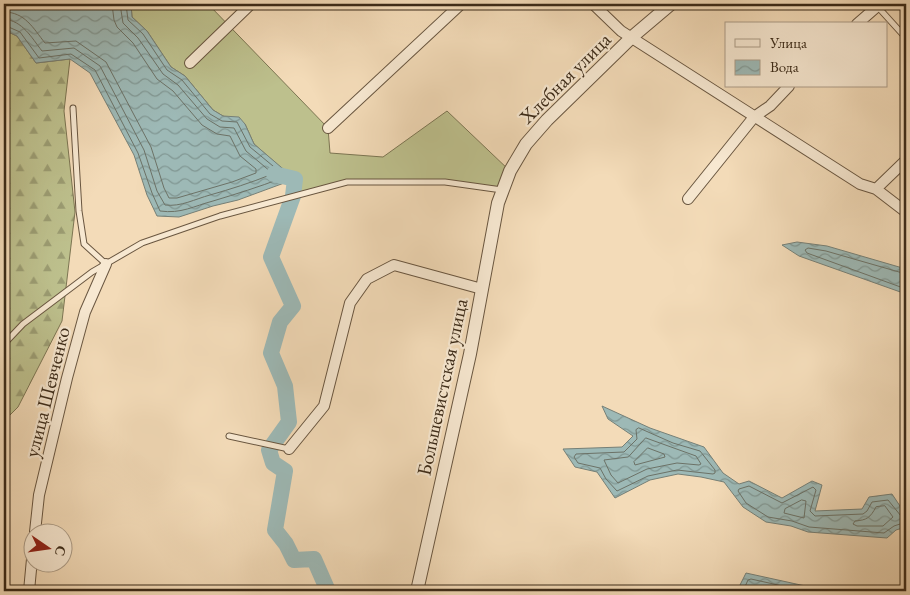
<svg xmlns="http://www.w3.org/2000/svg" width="910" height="595" viewBox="0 0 910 595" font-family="'EB Garamond',serif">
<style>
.grass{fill:#bdc08d;stroke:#7c7552}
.forest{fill:url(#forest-firs);stroke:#7c7552}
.water{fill:url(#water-waves);stroke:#768077}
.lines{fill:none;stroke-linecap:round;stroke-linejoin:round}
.shore{stroke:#6c7267;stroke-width:1}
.river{stroke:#9db9b6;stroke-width:16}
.service-casing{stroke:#695640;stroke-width:7}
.minor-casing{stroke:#695640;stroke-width:12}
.tertiary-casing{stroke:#695640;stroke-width:14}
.service{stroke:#f7e8d1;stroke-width:5}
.minor{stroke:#f7e8d1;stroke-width:10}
.tertiary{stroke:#f7e8d1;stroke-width:12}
.labels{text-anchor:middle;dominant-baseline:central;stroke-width:4.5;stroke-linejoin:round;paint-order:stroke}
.street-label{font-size:20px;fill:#3b2a18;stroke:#f7e8d1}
</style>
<defs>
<pattern id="forest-firs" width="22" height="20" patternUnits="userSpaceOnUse" patternTransform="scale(1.25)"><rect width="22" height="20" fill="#bdc08d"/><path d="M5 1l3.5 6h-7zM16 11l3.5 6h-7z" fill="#9b9c72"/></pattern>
<pattern id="water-waves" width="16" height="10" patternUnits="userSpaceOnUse" patternTransform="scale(1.25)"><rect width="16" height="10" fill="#9db9b6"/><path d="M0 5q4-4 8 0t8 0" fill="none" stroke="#819793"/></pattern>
</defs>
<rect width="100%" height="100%" fill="#f3dbb8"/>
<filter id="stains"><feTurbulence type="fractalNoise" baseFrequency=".004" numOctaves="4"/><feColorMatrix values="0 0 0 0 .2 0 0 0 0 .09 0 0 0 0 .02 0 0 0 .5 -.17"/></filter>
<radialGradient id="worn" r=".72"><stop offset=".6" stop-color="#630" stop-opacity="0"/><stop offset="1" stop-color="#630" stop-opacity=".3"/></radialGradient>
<path class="grass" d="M131,4h77l120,124 2,25 53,4 64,-46 63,60 -7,19 -58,-8h-98l-54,14 1,-17 -40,-35 -9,-20 -22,-8 -10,-6 -28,-34 -14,-9 -24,-36 -15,-14z"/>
<path class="forest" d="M4,30l13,6 19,27 34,-4 -6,52 11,101 -13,109 -44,86 -14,14z"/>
<path class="water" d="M4,4h127l1,13 15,14 24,36 14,9 28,34 10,6 16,1 6,7 9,20 41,35 -57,21 -25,6 -34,11 -22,-1 -10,-21 -13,-40 -44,-82 -20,-14 -34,4 -19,-27 -13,-6z
M797,242l30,4 79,23v25l-107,-38 -17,-11z
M602,406l48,22 54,19 19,26 16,11 10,-3 33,17 30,-17 10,4 -7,26 47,-2 7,-12 23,-3 14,21v12l-10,3 -9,8 -79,-6 -17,-6 -25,-4 -23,-15 -19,-25 -23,-5 -23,-3 -28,6 -35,18 -18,-26 -22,-5 -12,-18 59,-2 11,-11 -25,-17z
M746,573l73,16 3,2h-85z"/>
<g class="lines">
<path class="shore" d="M4,12c21,0 29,16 41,31l31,-2 30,21 45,85 13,41 5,10h8l55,-16 24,-9v-4l-16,-13 -10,-20 -13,-2 -15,-9 -29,-34 -16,-12 -24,-36 -16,-16 -3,-7 -2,-16
M4,19c19,2 27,18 38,32l32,-3 26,18 44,84 13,41 8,14c16,2 30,-6 45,-10 21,-6 40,-12 60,-20l1,-3 -25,-21 -12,-23 -14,-1 -13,-8 -29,-34 -15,-11 -25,-36 -15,-15 -3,-19
M4,25l16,7 19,26 32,-4 24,16 43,83 14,40 8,18c21,3 34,-5 53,-10 23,-7 46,-14 69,-23l1,-3 -4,-4 -29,-24 -13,-25 -15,-1 -12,-7 -28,-34 -15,-10 -24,-36 -15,-14 -2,-16
M906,274l-80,-23 -18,-3 -3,2 2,3 99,36
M639,428l34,15 27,8 15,19v3l-2,1 -36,-4 -29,6 -31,15 -11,-12 -6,-11 -22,-5 -4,-6 2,-3 48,-2 13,-13 -1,-9z
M646,438l50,18 5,8 -2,1 -22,-2 -30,6 -29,14 -7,-8 -7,-15 24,-3z
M648,448l16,6 1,3 -30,8 -1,-3z
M802,500l4,1 -2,17 -20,-5 1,-4z
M885,506l8,11 -10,9h-26l-4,-2 2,-3c12,-1 15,-3 21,-14z
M906,517l-5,-1 -13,-16 -16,2 -5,9 -4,3 -48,2 -5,-5 6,-21 -3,-3 -31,16 -33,-17 -10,3 -1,2 8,12 22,14 24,4 17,6 75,6 10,-7 12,-4
M743,591l5,-11 3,-1 54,12"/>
<path class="river" d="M274,174l21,5 -2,17 -22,61 22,49 -13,16 -9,31 14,33 4,36 -20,28 4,13 12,8 -10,59 11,14 8,16 20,-1 14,32"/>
<g class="service-casing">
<path id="service" d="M877,6l29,32
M73,108l6,103 5,33 22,20
M4,344l19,-20 69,-52 50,-29 78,-27 127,-34h98l57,8
M229,436l60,13"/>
</g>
<g class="minor-casing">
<path id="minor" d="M593,4l28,27 239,153 16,5 30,23
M857,24l23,-20
M190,63l61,-59
M328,128l133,-124
M876,189l30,-29
M688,199l66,-82 16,-11 19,-20
M289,449l35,-43 26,-103 17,-24 27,-14 88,24
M35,532l4,-37 28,-117 18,-66 21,-48
M29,591l3,-32"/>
</g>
<g class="tertiary-casing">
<path id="tertiary" d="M417,591l53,-237 28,-151 12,-32 16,-27 21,-24 85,-83 39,-33"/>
</g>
<use href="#service" class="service"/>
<use href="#minor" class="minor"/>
<use href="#tertiary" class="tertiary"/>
</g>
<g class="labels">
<g class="street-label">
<text transform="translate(565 78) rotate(-45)">Хлебная улица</text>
<text transform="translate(442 387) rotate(-78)">Большевистская улица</text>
<text transform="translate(47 392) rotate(-76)">улица Шевченко</text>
</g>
</g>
<rect width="910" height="595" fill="none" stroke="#f3dbb8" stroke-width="20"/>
<rect x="5" y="5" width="900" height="585" fill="none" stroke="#3b2a18" stroke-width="2.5"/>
<rect x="10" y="10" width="890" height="575" fill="none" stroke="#3b2a18"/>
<rect x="725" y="22" width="162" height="65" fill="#f7e8d1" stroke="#ac9c87"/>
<rect x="735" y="39" width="25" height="8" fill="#f7e8d1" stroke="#ac9c87"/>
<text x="770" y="48" font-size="15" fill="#3b2a18">Улица</text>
<rect x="735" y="60" width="25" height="15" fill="url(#water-waves)" stroke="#ac9c87"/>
<text x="770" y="72" font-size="15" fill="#3b2a18">Вода</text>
<g transform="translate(48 548) rotate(103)"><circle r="24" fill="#f7e8d1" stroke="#ac9c87"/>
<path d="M0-4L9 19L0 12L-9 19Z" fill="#8f2418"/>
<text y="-8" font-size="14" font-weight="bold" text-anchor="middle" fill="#3b2a18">С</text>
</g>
<rect width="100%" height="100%" filter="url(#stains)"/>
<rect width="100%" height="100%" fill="url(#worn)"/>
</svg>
